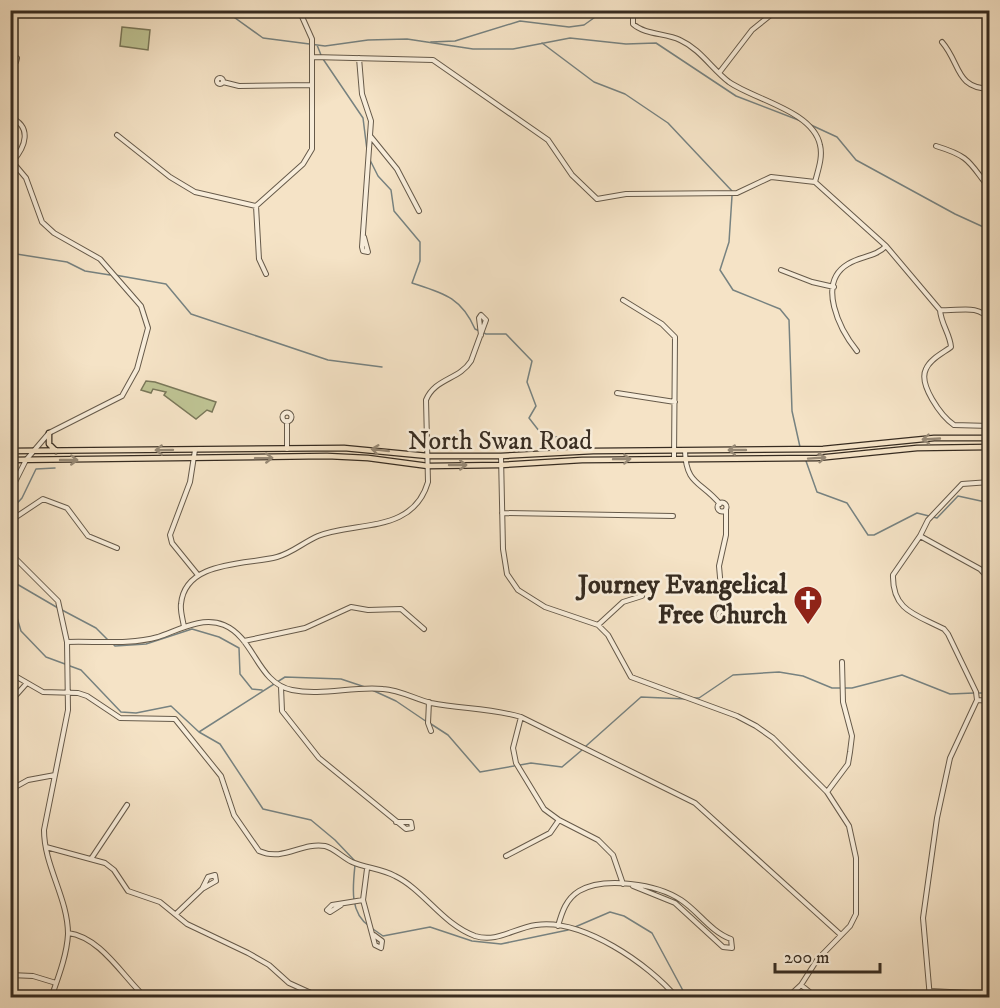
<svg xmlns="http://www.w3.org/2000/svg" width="1000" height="1008" viewBox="0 0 1000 1008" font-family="'IM FELL DW Pica',serif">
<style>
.green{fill:#bec393;stroke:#7a785a;stroke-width:1.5}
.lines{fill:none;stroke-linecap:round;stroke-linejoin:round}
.stream{stroke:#778280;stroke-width:1.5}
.minor-casing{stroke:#665a4a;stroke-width:6}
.major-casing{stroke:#372c21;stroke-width:7}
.minor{stroke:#f8edda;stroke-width:4}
.major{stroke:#f5e3c6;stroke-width:4.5}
.oneway{stroke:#968874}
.labels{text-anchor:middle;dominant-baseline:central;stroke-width:5;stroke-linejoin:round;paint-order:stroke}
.street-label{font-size:26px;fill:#372c21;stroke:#f8edda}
.poi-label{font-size:26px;font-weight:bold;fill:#372c21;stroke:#f8edda;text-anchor:end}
</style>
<rect width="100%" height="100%" fill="#f5e3c6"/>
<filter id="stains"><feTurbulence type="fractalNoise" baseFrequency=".00333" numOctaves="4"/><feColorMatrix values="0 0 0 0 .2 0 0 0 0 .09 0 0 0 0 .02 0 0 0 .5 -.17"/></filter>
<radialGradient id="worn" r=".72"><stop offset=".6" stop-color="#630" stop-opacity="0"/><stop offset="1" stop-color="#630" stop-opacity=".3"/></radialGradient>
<path class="green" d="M122,27l28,3 -2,20 -28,-4z
M146,381l9,1 61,20 -4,10 -5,-2 -11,9 -32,-24 2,-3 -13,-3 -2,4 -10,-3z"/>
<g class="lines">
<path class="stream" d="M224,10l39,28 62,8 43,-6 39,-1 66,10h40l57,-11 56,6 30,-1 80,53 65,25
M858,10l4,3 33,2 12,-5
M431,42l24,-1 65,-20 49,6 15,-2 21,-15
M542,43l52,39 31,12 43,29 64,68
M317,45l4,10
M323,59l40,59 4,32
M811,125l26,12 19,23 99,54 35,16
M370,160l8,16 13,14 3,21 26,31v19l-8,22c31,10 49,14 63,46l11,5h20l26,27 -5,21 9,24 -7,12 14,18 15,1 5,4
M732,196l-3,46 -9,28 13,20 47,19 9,11 3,91 8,36
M10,253l57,9 18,9 25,4
M115,275l51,9 25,30 137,46 54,7
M806,461l11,31 30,11 21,32h6l43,-22 20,5 21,-22 32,7
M10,511l12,-13 14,-29 19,-1
M10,580l48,28
M10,594l11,37 25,26 19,7
M62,610l34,18 12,12
M112,643l3,3 31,-2 46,-15 27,8 20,11 1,26 12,15 10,1
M70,666l11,4 40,42 15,1 35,-7 28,26 86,-55 56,2 24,8
M372,690l24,11 31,21
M978,693h12
M694,698h5l34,-23 46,-3 24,4 29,12h20l50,-13 48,19 24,-1
M431,724l17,11 32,37 34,-6
M199,732l21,12 43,65 48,11 24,20 19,20
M586,746l55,-49 45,2
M520,765l11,-2 31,4 20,-17
M355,865c-2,21 -6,47 14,61
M575,927l35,-15 14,4 28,17 35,65
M373,929l10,7 47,-9 42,14 29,3 67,-14"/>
<g class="minor-casing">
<path id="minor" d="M982,10l8,6
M942,42c19,22 13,46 48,47
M10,54l7,4 -1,4 -6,1
M313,57l120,3 115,80 24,35 25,24 29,-5 111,-1 34,-16 44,5c3,-12 8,-25 5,-37 -7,-34 -65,-45 -91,-63 -17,-13 -29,-33 -49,-42 -14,-7 -35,-5 -47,-16v-14
M359,58l3,36 9,27 -9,126 1,4 5,1 -4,-15
M719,73l33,-43 25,-20
M217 81a3 3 0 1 1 6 0a3 3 0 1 1-6 0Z
M223,82l16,4 73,-1
M10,117c23,10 15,30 3,44
M117,135l53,42 25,15 61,14
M371,137l26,32 22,42
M936,146c36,11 33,17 54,43
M10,159l16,19 16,44 12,11 46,26 41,47 7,22 -11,41 -15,27 -73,37 -23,27 -16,32
M815,182l71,64 54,64c1,14 10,24 11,37 -8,6 -21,12 -25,22 -8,15 15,47 28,56l36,1
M781,270l31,12 22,5
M266,274l-7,-15 -3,-53 47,-42 9,-15v-110l-13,-29
M623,300l39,24 13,13 -1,121
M940,310c18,2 37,-7 50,10
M857,351c-17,-21 -41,-68 -9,-87 12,-8 28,-7 38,-18
M617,393l58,9
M282.5 417a4.5 4.5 0 1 1 9 0a4.5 4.5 0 1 1-9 0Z
M287,421v28
M195,450l-5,32 -20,53 2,8 26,32
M685,451c1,34 16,30 35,53
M501,456l2,93 4,25 11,16 27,17 53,18 10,10 23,42 106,39 19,10 17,12 54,54 22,34 7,32v56l-6,12 -33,34 -16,25 -14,13
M717.5 507a4.5 4.5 0 1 1 9 0a4.5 4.5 0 1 1-9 0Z
M502,513l171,3
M10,521l33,-22 24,9 21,28 29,12
M920,536l60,33 10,11
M10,553l48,48 9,41 1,68 -24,120c0,36 24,68 24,104 -1,21 -10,44 -17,64
M718.5 615a4.5 4.5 0 1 1 9 0a4.5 4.5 0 1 1-9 0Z
M723,611l-4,-45 7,-31v-25
M598,625l25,-23 19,-6
M184,627c-1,-7 -4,-16 -3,-23 4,-44 66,-39 96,-47 15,-4 27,-15 41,-21 38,-15 95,-2 110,-54l-2,-82c9,-22 33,-20 45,-39l15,-41 -5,-5 -2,3 2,17
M244,641l61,-13 46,-21 17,3 33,-1 23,20
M67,642c29,-1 63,3 91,-5 21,-7 44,-21 66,-12 31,13 33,58 68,65 30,6 61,-4 91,-1 17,1 32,10 48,14 30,6 60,5 90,14l174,86 146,132
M10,673l33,19 35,1 9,3 33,22 55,1 46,57 13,39 25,36c25,11 42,-9 66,-5 9,2 18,12 27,16 14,6 31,7 43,14 29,14 47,48 80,60 22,7 39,-8 61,-11 46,-7 113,39 141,73
M281,687l1,24 37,47 87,71 6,-1 -1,-6h-15
M977,700l13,1
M10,702l16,-18
M429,702l-1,21 3,8
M521,717l-8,31 3,15 28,46 15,11 39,20 15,15 10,29
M10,790l18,-10 27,-5
M827,792l21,-28 2,-12 2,-16 -9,-34 -1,-40
M46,847l59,16 9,7 14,21 32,11 27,22 61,29 21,12 20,18 33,15
M506,856l44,-23 9,-13
M91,859l36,-54
M367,869l-4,31 12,45 6,3 1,-7 -8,-6
M341,905l-11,7 -3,-2 5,-5 31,-5
M176,914l26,-25 6,-12 7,-2 1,6 -14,8
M558,926c4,-14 8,-27 21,-35 25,-15 78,-7 102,9 17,11 30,32 50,39l1,9 -9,-1 -48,-44 -42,-17
M68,933c33,4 55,44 78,65
M10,975l23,1 23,7
M801,985l16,13
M929,991l61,3
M930,998l-7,-80 14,-100 13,-60 27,-58 -1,-8 -28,-58 -4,-5c-27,-14 -52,-18 -51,-54l27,-39 8,-16 34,-36 28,-2"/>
</g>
<g class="major-casing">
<path id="major" d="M49,433v11l7,7
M10,451l334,-3 84,8h73l92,-5 230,-2 111,-11h56
M10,460l317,-4 41,2 60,8 73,-1 81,-5 235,-2 100,-10 73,-1"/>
</g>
<use href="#minor" class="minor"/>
<use href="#major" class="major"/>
</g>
<defs><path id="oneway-shaft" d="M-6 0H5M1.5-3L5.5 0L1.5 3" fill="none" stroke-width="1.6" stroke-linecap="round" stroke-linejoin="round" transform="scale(1.5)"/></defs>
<g class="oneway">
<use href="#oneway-shaft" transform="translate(931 439) rotate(177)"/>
<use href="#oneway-shaft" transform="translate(164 450) rotate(179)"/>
<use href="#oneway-shaft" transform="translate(380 450) rotate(-173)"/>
<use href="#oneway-shaft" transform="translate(737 450) rotate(180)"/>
<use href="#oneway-shaft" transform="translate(264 458) rotate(-1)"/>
<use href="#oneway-shaft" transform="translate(817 458) rotate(-4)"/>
<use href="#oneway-shaft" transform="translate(622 459) rotate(-1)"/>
<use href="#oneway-shaft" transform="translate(69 460)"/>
<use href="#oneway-shaft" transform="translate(458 465)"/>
</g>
<defs>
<g id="church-pin" transform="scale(1.5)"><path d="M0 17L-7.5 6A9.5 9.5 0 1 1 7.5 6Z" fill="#8f2418" stroke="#f8edda"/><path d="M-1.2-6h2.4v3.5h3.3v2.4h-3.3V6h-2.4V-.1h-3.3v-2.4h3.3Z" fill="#fff"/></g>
</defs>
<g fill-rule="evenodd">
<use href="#church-pin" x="808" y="600"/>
</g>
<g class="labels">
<g class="street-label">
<text x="500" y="441">North Swan Road</text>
</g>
<g class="poi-label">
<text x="787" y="585">Journey Evangelical<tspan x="787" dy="30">Free Church</tspan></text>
</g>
</g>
<rect width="1000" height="1008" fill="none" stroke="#f5e3c6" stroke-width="36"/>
<rect x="12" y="12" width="976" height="984" fill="none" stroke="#372c21" stroke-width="3"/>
<rect x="18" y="18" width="964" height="972" fill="none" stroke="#372c21" stroke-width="1.5"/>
<path d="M775 963v9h105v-9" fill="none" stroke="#372c21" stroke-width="3"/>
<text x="784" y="963" font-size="18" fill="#372c21" stroke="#f8edda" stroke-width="4.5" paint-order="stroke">200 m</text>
<rect width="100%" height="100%" filter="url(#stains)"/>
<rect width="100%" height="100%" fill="url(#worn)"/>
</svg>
